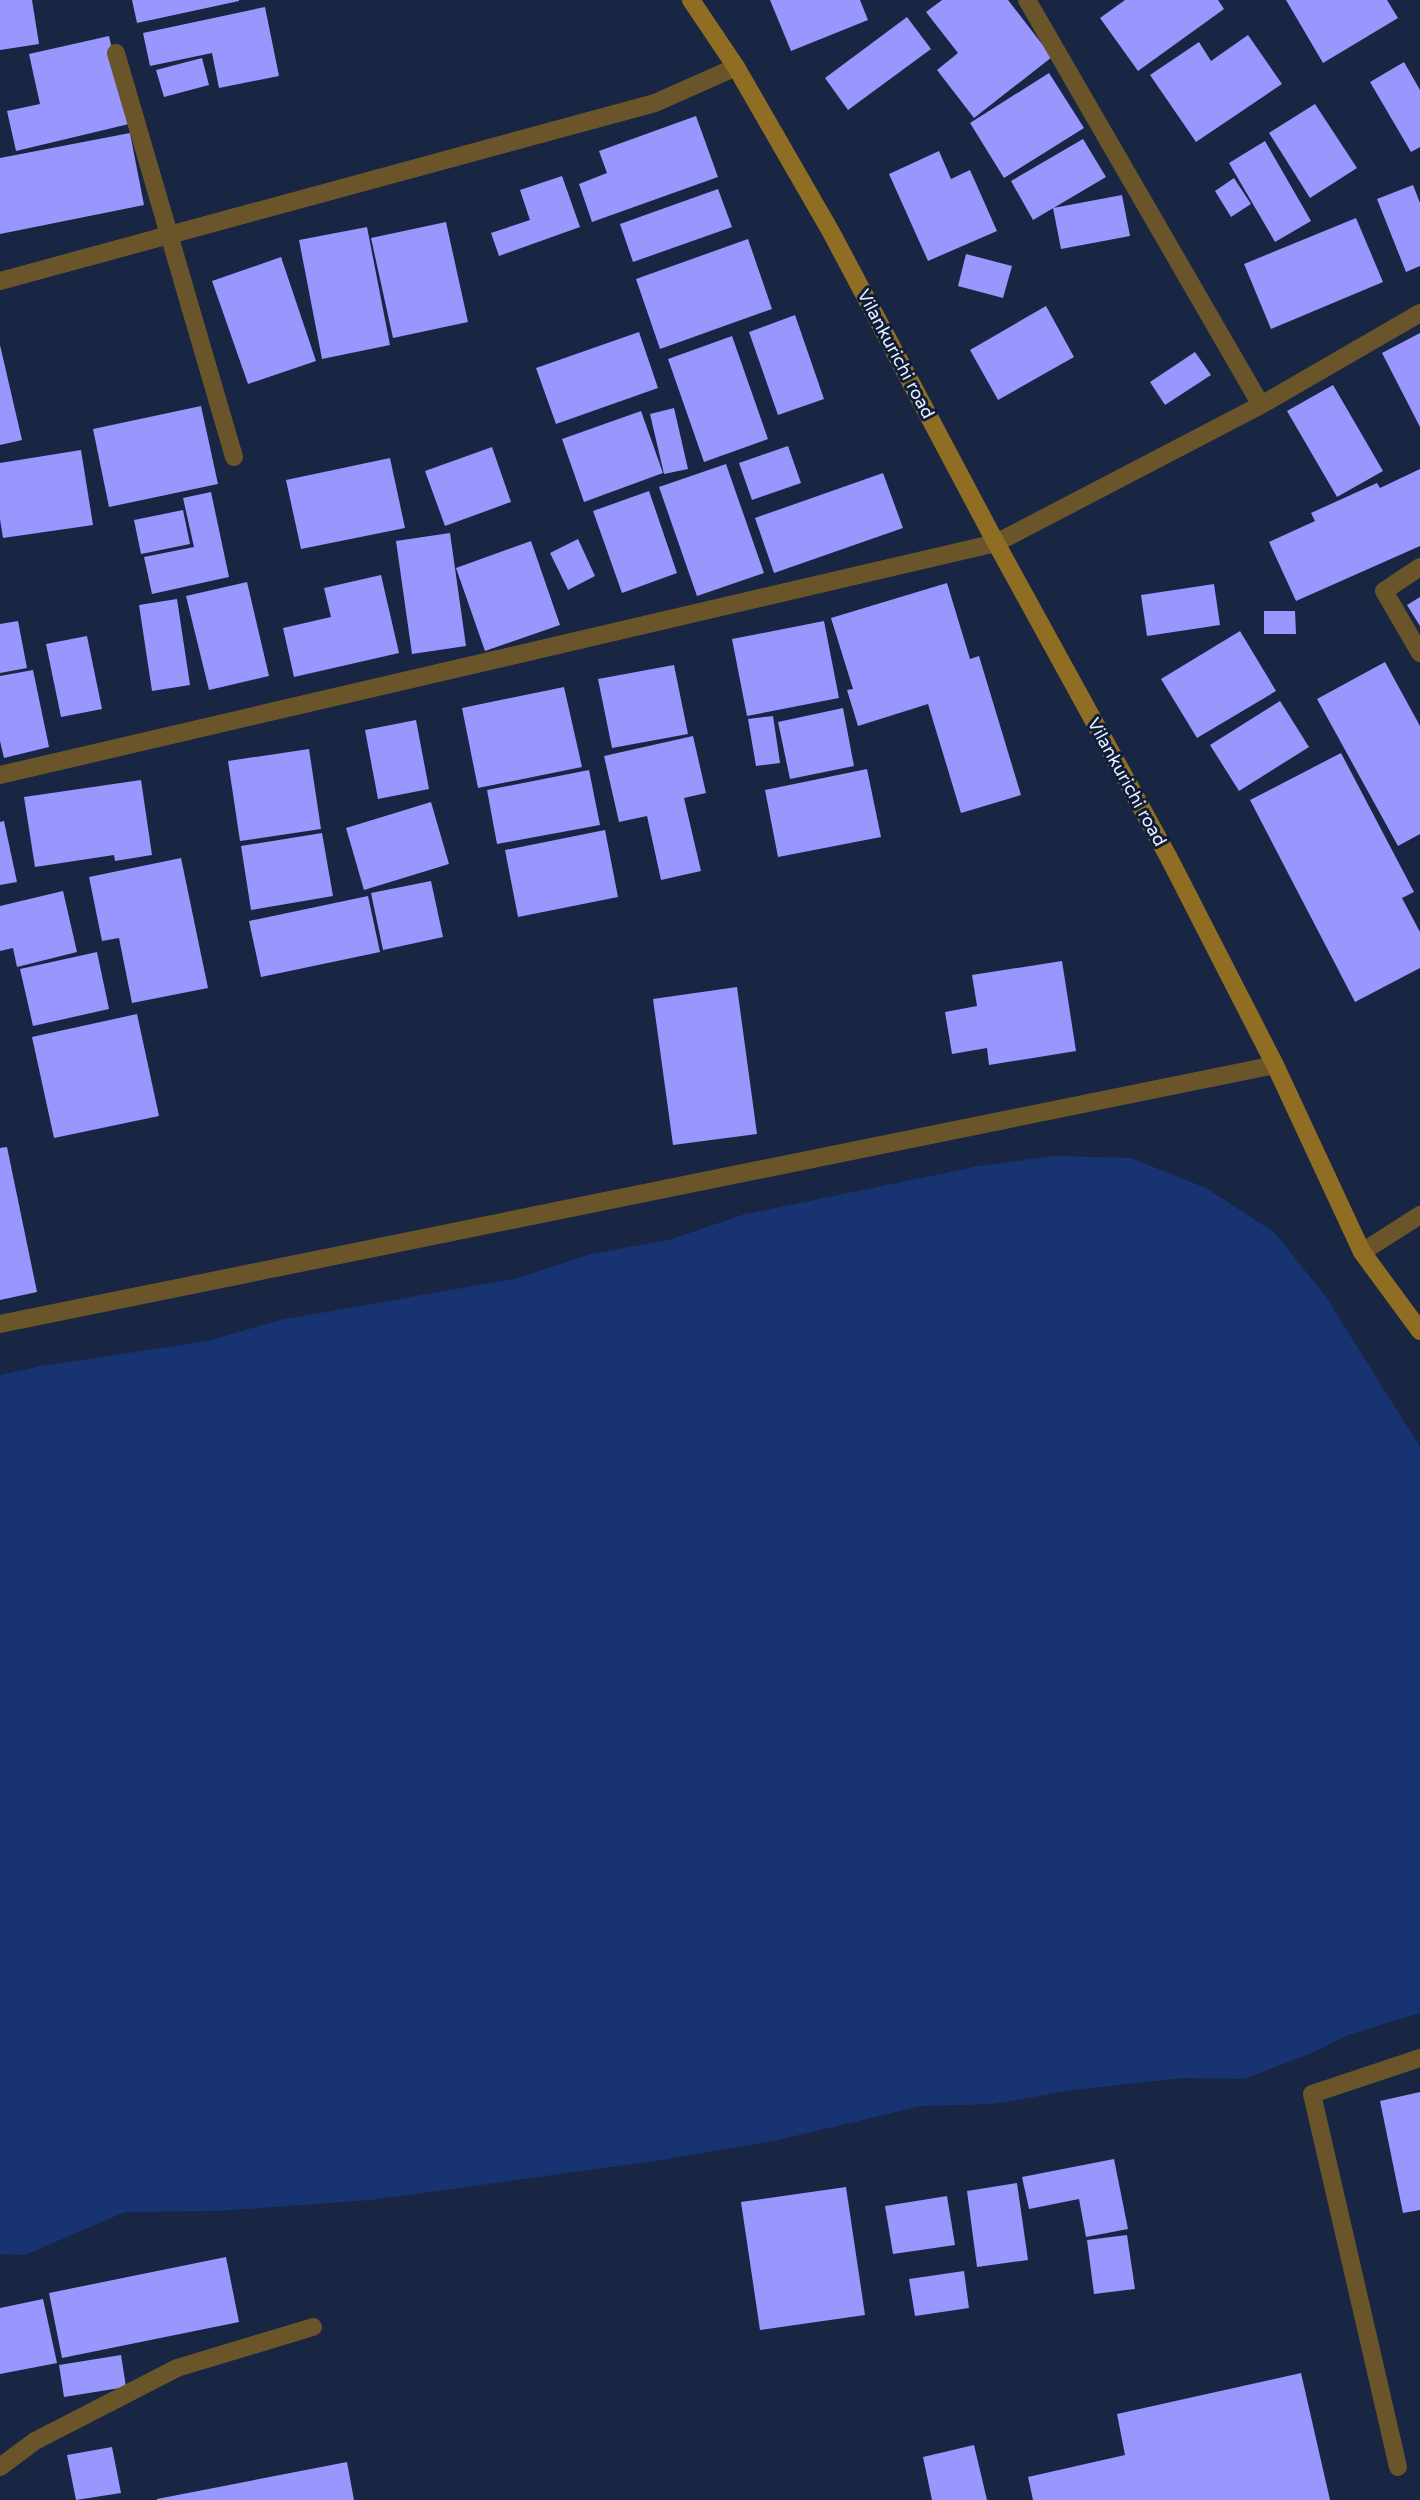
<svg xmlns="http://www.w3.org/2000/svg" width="1420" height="2500" viewBox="0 0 1420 2500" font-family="'Varela Round',sans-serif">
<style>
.green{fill:#173372}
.building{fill:#9996fd}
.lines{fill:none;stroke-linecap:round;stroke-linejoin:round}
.lane{stroke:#6a552a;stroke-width:18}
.street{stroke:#6a552a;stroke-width:18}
.secondary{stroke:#8f6d22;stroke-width:18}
.labels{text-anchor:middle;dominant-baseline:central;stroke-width:6;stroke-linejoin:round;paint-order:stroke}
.street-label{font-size:18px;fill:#e7efff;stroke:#0f1c38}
</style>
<rect width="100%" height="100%" fill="#182643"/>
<path class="green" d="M1054,1156l77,2 75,30 69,45 49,61 96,153v566l-72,22 -36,18 -68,26 -62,-1 -109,12 -80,14 -72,2 -143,34 -116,20 -291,40 -153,11 -93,1 -100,43 -25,-1v-879l42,-9 165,-25 73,-21 238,-42 73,-24 78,-14 73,-25 237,-49z"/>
<path class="building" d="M0,0h32l7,44 -39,6z
M132,0h107v1l-102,22z
M770,0h90l8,20 -77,31z
M942,0h66l44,57 -78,61 -37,-48 21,-17 -32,-41z
M1125,0h93l6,9 -86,62 -38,-53z
M1286,0h101l11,18 -75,45z
M265,7l14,69 -60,12 -7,-35 -62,13 -7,-33z
M907,17l24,32 -83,61 -23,-32z
M1248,35l34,49 -86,58 -46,-67 49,-33 12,19z
M109,36l20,88 -113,27 -9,-40 33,-7 -11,-50z
M202,58l7,27 -45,12 -8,-27z
M1404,62l16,28v57l-9,5 -41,-70z
M1049,73l35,55 -80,50 -34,-55z
M1315,104l42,64 -47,30 -41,-65z
M696,116l22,61 -126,45 -13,-38 28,-11 -8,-22z
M130,133l14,72 -144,29v-76z
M1083,139l23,38 -73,43 -22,-39z
M1265,141l46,80 -36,21 -46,-79z
M939,151l12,28 19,-9 27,61 -69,30 -39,-87z
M562,176l18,51 -81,29 -8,-23 39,-13 -10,-30z
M1234,178l17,26 -20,13 -16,-26z
M1413,185l7,18v63l-14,6 -29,-73z
M718,189l14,38 -99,35 -13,-38z
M1122,195l8,41 -69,13 -8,-41z
M1356,218l27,64 -112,47 -27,-65z
M446,222l22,100 -75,16 -22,-100z
M367,227l23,118 -68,14 -23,-119z
M748,239l24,70 -112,40 -24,-70z
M966,254l46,12 -9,32 -45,-12z
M281,257l35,104 -68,23 -36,-103z
M1046,306l28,51 -76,43 -28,-50z
M795,315l29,84 -46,16 -29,-83z
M639,332l19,56 -102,36 -20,-56z
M1420,333v94l-38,-74z
M732,336l36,103 -64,23 -36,-103z
M0,345l22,95 -22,5z
M1195,352l16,23 -46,30 -15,-23z
M1333,385l50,86 -46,26 -50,-86z
M201,406l17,78 -109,23 -16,-78z
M674,408l14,61 -24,5 -14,-60z
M641,411l22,62 -79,29 -22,-63z
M788,446l13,37 -49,17 -13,-37z
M492,447l19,55 -66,24 -20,-55z
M81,450l12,75 -90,13 -3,-19v-56z
M390,458l15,70 -104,21 -15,-69z
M726,464l38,109 -67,23 -38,-109z
M1420,469v77l-124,55 -27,-59 46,-21 -4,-8 66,-30 3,5z
M883,473l20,55 -129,45 -19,-55z
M649,491l28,82 -55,20 -29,-82z
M211,492l18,85 -77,17 -8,-37 50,-10 -11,-49z
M183,510l7,34 -49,10 -7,-34z
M450,533l16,113 -54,8 -16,-113z
M578,539l17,37 -27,14 -18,-37z
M531,541l29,84 -75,26 -29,-83z
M381,575l18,78 -105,24 -11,-49 48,-11 -7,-29z
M247,582l22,94 -60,14 -23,-94z
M947,583l23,76 9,-3 42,139 -60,18 -33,-109 -70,22 -11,-36 6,-1 -22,-71z
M1214,584l6,41 -73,11 -6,-41z
M1420,597v29l-13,-21z
M177,599l13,86 -38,6 -13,-86z
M1264,611h31l1,23h-32z
M18,621l9,47 -27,5v-49z
M824,621l15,77 -92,18 -15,-77z
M1240,631l36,60 -79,47 -36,-59z
M87,636l15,73 -41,8 -15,-73z
M1385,662l35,64v108l-22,12 -81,-147z
M674,665l14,69 -76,14 -14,-69z
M33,670l16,77 -45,11 -4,-17v-65z
M564,687l18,80 -104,21 -16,-80z
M1280,701l29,46 -70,44 -29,-46z
M843,708l11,58 -64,13 -12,-57z
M773,716l7,47 -24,3 -8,-47z
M416,720l13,69 -51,10 -13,-69z
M693,736l13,57 -22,5 17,73 -40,9 -14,-64 -28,6 -15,-66z
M309,749l12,80 -81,12 -12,-80z
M1341,753l73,139 -12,6 18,34v36l-65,34 -105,-202z
M867,769l14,68 -103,20 -13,-67z
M589,770l11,55 -103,19 -10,-54z
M141,780l11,75 -37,6 -1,-6 -79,12 -11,-70z
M431,802l18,62 -85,26 -18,-62z
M4,821l13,61 -17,3v-63z
M605,830l13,67 -100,20 -13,-67z
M322,833l11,63 -82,14 -10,-64z
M181,858l27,130 -76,15 -13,-65 -17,3 -13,-64z
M431,881l12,56 -60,13 -12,-57z
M63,891l14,61 -60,15 -4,-19 -13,3v-45z
M368,896l12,56 -119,25 -12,-56z
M97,952l12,57 -76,17 -13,-57z
M1062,961l14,90 -87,14 -2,-17 -35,6 -7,-42 32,-6 -5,-31z
M737,987l20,147 -84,11 -20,-146z
M137,1014l22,102 -105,22 -22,-101z
M7,1147l30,145 -37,8v-152z
M1420,2092v118l-17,3 -23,-112z
M1114,2159l14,70 -42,8 -7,-38 -50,10 -7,-32z
M1017,2183l11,77 -51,7 -10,-76z
M846,2187l19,128 -105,15 -19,-128z
M947,2196l8,49 -62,9 -8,-48z
M1127,2235l8,54 -41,5 -7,-54z
M226,2257l13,65 -177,36 -13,-65z
M964,2271l5,37 -54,8 -6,-37z
M43,2299l14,64 -57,11v-66z
M121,2355l5,32 -62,10 -5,-32z
M1301,2373l29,127h-297l-5,-23 97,-22 -8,-41z
M974,2445l13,55h-55l-9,-43z
M112,2447l9,46 -45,7 -9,-45z
M347,2462l7,38h-197v-1z"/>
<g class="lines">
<path class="lane" d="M0,2467l35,-26 142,-73 136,-41"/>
<path class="street" d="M1027,0l234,405
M116,53l118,404
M0,281l655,-178 81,-36
M1420,567l-36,24 36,62
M0,775l996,-232 265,-138 159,-92
M1362,1252l58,-37
M0,1324l1275,-259
M1398,2467l-86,-373 108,-36"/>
<path class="secondary" d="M691,0l45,67 95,165 165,311 173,315 106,207 87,187 58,79"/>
</g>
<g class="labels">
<g class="street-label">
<text transform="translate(896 354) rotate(62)">Vilankurichi road</text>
<text transform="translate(1127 782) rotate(61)">Vilankurichi road</text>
</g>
</g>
</svg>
